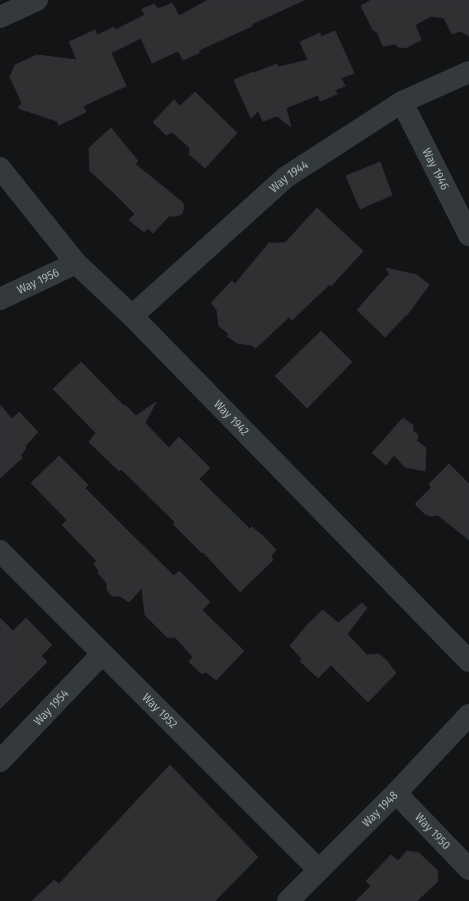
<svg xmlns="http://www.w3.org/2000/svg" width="469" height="901" viewBox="0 0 469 901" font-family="'Fira Sans Condensed',sans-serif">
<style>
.building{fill:#2e3032;stroke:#2d2f32}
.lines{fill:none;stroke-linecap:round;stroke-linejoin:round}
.minor{stroke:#34393b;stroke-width:22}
.labels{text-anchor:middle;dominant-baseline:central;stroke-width:3;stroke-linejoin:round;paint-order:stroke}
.street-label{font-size:12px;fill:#a4b3b7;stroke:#0e0f10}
</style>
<rect width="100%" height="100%" fill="#131415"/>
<path class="building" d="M208,0h96l-52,24v2l-53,24v3l-16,7 -5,-9 -26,12 -11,-25 -30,15 15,33 -43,20 3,6 -27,13 -2,-4 -39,-13 4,-5 -12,-26 5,-12 22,-10 40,5 -8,-18 26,-12 2,5 17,-8 1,3 30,-15 -3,-6 12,-5 4,5 14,-6 7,13z
M371,0h98v36l-9,-5 -8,3 -8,-16 -13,-2 -16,9 6,15 -16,8 -7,-1 -2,-3 -13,2 -6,-14 -4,-2 -12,-24z
M335,31l19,42 -13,5 4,8 -10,4 2,4 -17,7 -2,-6 -32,13 5,19 -14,-11 -14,5 -5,-10 -7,7 -17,-38 19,-8 1,1 23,-9 2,3 29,-7 -8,-18 20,-9 1,4z
M195,92l42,41 -32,35 -16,-14 1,-6 -18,-16 -6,3 -13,-13 21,-22 6,6z
M111,128l27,33 -3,3 47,38 2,5 -2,7 -5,2h-8l-16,17 -5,-5 -4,4 -15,-12 6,-6 -23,-23 -22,-20 -1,-23z
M380,162l12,33 -32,14 -14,-33z
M317,208l46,43 -32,35 -1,-2 -38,36 -3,-3 -33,31 -5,-3 -14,-2 -10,-7 2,-2 -10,-8 -2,-16 -6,-7 21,-22 3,3 34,-41h16z
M386,268l31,7 12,10 -22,30v-1l-22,23 -28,-27 31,-35 3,3z
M321,331l31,31 -45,46 -32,-32z
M81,362l43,44 1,-1 11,11 20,-14 -11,21 24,25 10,-11 31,31 -11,11 51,50 2,-2 11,9 13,14 -5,6 2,4 -33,32 -37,-40 -1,1 -29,-29 2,-2 -54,-53 -2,2 -30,-29 7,-9 -43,-44z
M0,405l12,14 7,-7 19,20 -13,14 1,2 -5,7 1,3 -22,20z
M403,418l10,7v6l5,4 -1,6 9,7 -1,23 -20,-4 -11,-12 -8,10 -14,-12z
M59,456l29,29 -3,3 43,43 46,45 5,-5 31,31 -8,8 42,41 -28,29 -10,-8 -4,2 -13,-12 4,-5 -18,-20 -7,1 -23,-23 -3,-27 -13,14 -9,-6h-8l-5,-6v-7l-9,-10 1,-2 -5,-7 3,-3 -35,-36 5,-5 -36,-37z
M449,464l20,20v56l-31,-25 -7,1 -6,-2 -10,-10 16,-16 -2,-4z
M362,603l5,5 -20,26 20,21 12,-1 8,7 9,12 -28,29 -37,-37 -13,13 -18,-17 2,-2 -12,-13 18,-22 15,-14 15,13z
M0,618l13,13 13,-13 26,27 -11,11 6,6 -47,47z
M170,765l88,92 -43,44h-183l22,-21 5,4z
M407,851l12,2 18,17 1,11 -21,20h-61l15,-15 -5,-5 25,-26 7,6z"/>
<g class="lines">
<g class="minor">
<path d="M0,17l37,-17"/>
<path id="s1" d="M402,102l67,133"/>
<path id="s2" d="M0,168l76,95 56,53 337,345"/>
<path id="s3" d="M0,299l76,-36"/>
<path id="s4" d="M132,316l154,-139 116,-75 67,-30"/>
<path id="s5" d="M0,551l319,319"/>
<path id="s6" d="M0,761l102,-107"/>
<path id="s7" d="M396,793l73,76"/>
<path id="s8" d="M288,901l108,-108 73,-78"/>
</g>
</g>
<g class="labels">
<g class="street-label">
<text stroke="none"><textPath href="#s1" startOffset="75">Way 1946</textPath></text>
<text stroke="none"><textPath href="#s4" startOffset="210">Way 1944</textPath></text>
<text stroke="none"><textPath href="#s3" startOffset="42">Way 1956</textPath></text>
<text stroke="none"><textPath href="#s2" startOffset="341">Way 1942</textPath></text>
<text stroke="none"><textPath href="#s6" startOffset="74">Way 1954</textPath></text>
<text stroke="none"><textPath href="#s5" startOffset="226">Way 1952</textPath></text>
<text stroke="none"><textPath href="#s8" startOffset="130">Way 1948</textPath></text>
<text stroke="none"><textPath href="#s7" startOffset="53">Way 1950</textPath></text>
</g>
</g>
</svg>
